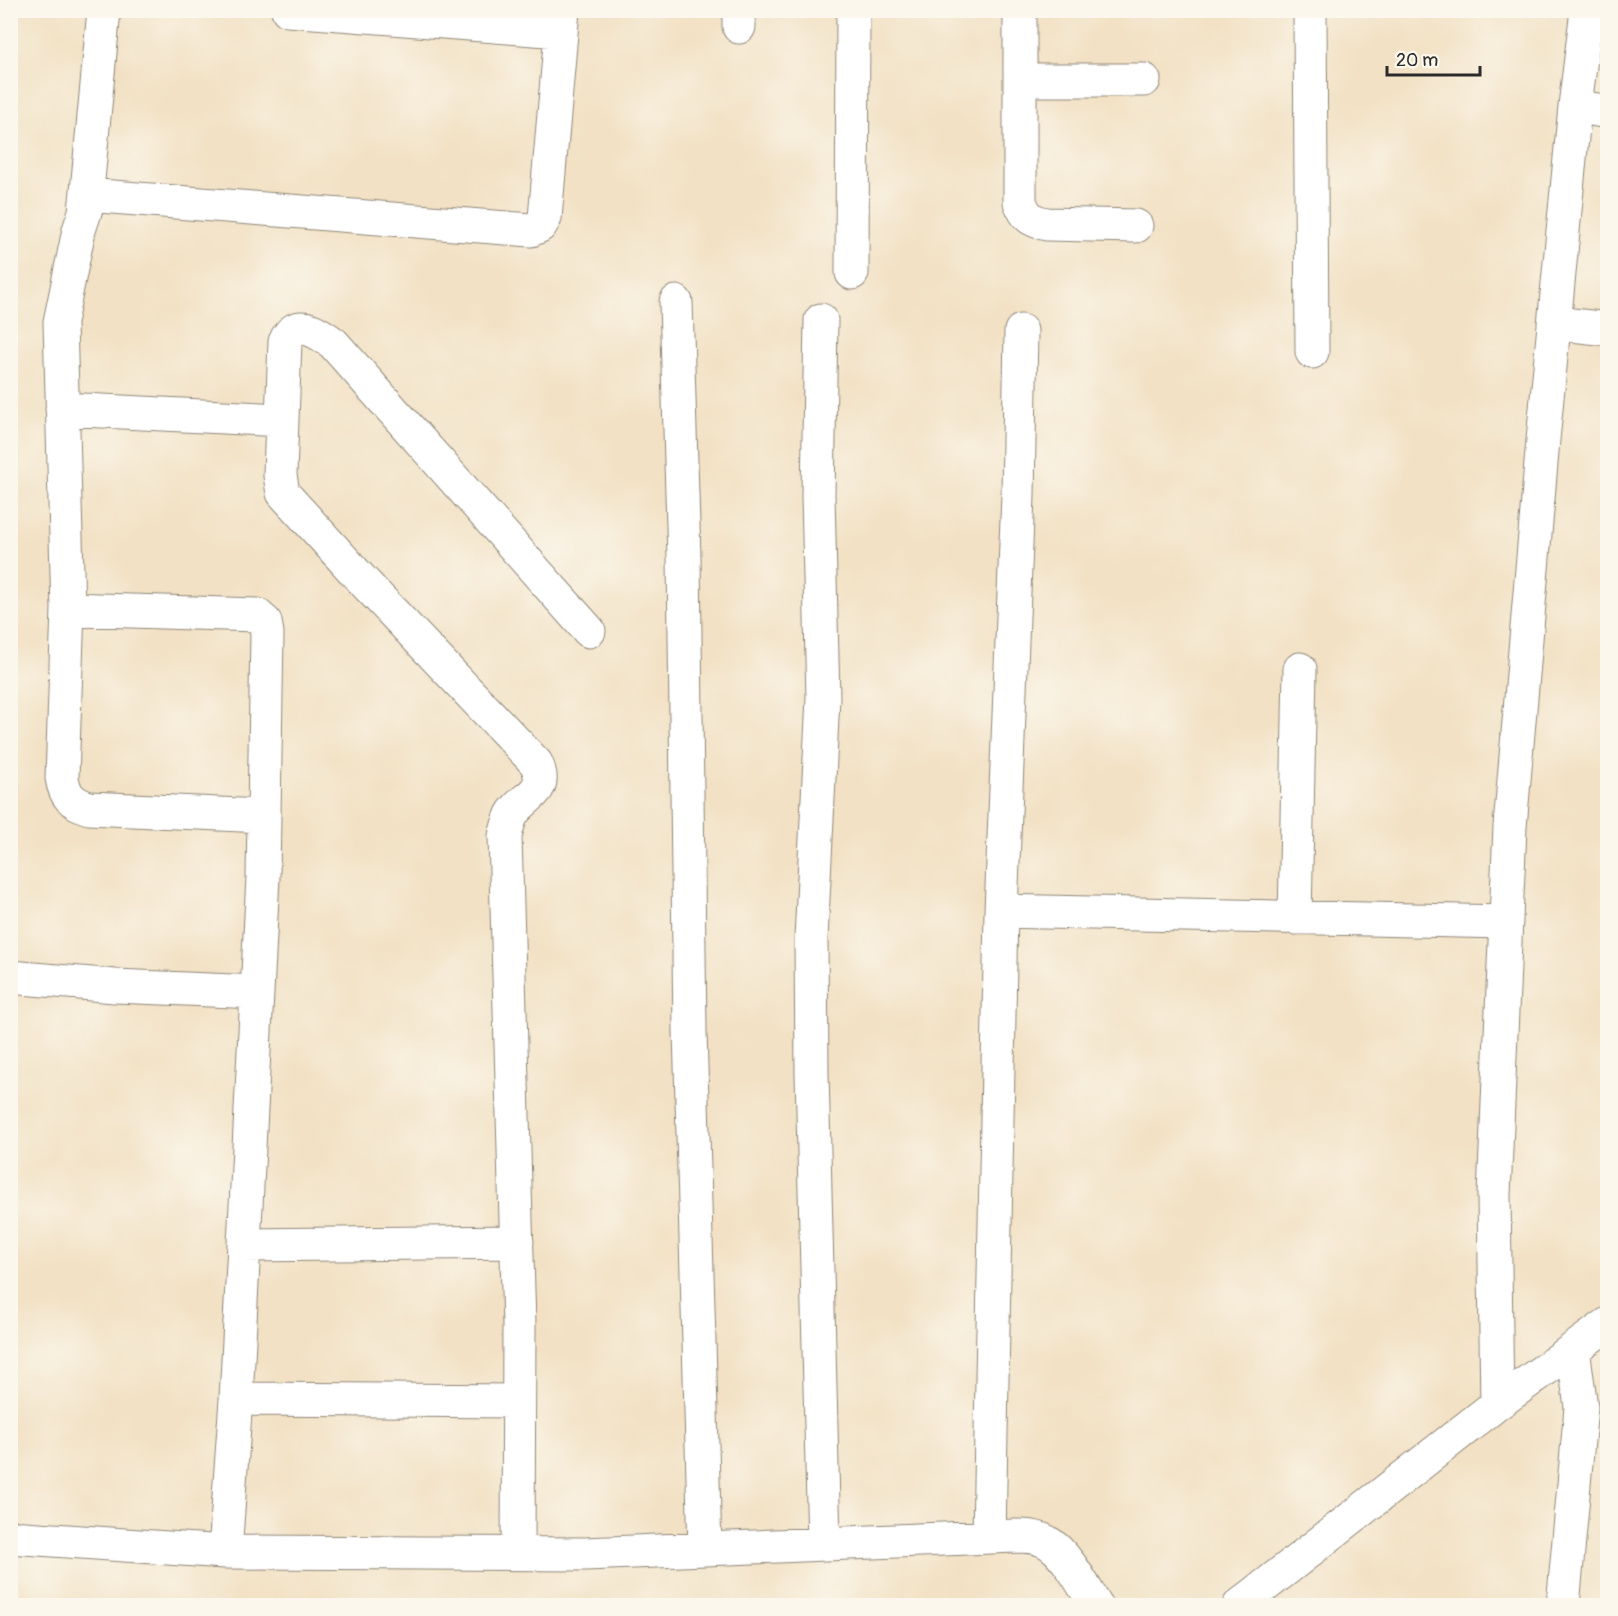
<svg xmlns="http://www.w3.org/2000/svg" width="1618" height="1616" viewBox="0 0 1618 1616" font-family="Pangolin,sans-serif">
<style>
.lines{fill:none;stroke-linecap:round;stroke-linejoin:round}
.minor-casing{stroke:#8e8678;stroke-width:35}
.minor{stroke:#fff;stroke-width:33}
</style>
<rect width="100%" height="100%" fill="#fbf7ec"/>
<filter id="ink" filterUnits="userSpaceOnUse"><feTurbulence type="fractalNoise" baseFrequency=".0167" numOctaves="2"/><feDisplacementMap in="SourceGraphic" scale="12" xChannelSelector="R" yChannelSelector="G"/><feConvolveMatrix kernelMatrix="1 2 1 2 8 2 1 2 1" color-interpolation-filters="sRGB"/></filter>
<filter id="wash" filterUnits="userSpaceOnUse"><feTurbulence type="fractalNoise" baseFrequency=".008" numOctaves="4" result="noise"/><feDisplacementMap in="SourceGraphic" scale="24" xChannelSelector="R" yChannelSelector="G"/><feGaussianBlur stdDeviation="1.35" result="paint"/><feColorMatrix in="noise" values="0 0 0 0 0 0 0 0 0 0 0 0 0 0 0 0 0 1.4 0 .05"/><feComposite in="paint" operator="in"/></filter>
<g filter="url(#wash)">
<rect width="100%" height="100%" fill="#f2e1c4"/>
</g>
<g filter="url(#ink)">
<g class="lines">
<g class="minor-casing">
<path id="minor" d="M104,10l-19,202 -6,18 -19,92 8,287 -6,169c3,18 9,24 27,30l175,8
M288,10l272,21
M1020,10v192c6,15 11,19 27,22l89,2
M1310,10l2,342
M739,27v-17
M1020,80h124
M1575,106l33,6
M87,195l444,35 9,-4 5,-8 18,-208
M852,273l1,-263
M676,302l8,255 6,474 15,518
M821,320l-3,176 5,202 -12,241 1,134 12,471
M1554,323l54,6
M62,409l220,11 -2,55 3,18 80,88 173,182c14,29 -10,31 -23,50 -4,6 -6,16 -8,23l14,489 -1,228
M282,420l3,-78c10,-26 33,-10 48,1l256,288
M68,609l189,6 8,7 2,11 -4,244 -27,522 -11,153
M1001,911l505,11
M1295,918l5,-249
M10,977l105,9 142,6
M244,1245l273,-3
M236,1399l282,2
M1497,1404l-3,-209 16,-368 33,-387 32,-334 12,-96
M10,1537l215,15 360,2 430,-18c11,0 22,0 32,6 19,10 37,45 49,64
M989,1537l12,-626 17,-416 3,-164
M1239,1606l258,-202 111,-80
M1563,1606l18,-199 -8,-58"/>
</g>
<use href="#minor" class="minor"/>
</g>
</g>
<rect width="1618" height="1616" fill="none" stroke="#fbf7ec" stroke-width="36"/>
<path d="M1387 66v9h93v-9" fill="none" stroke="#2b2b2b" stroke-width="3"/>
<text x="1396" y="66" font-size="18" fill="#2b2b2b" stroke="#fbf7ec" stroke-width="4.5" paint-order="stroke">20 m</text>
</svg>
